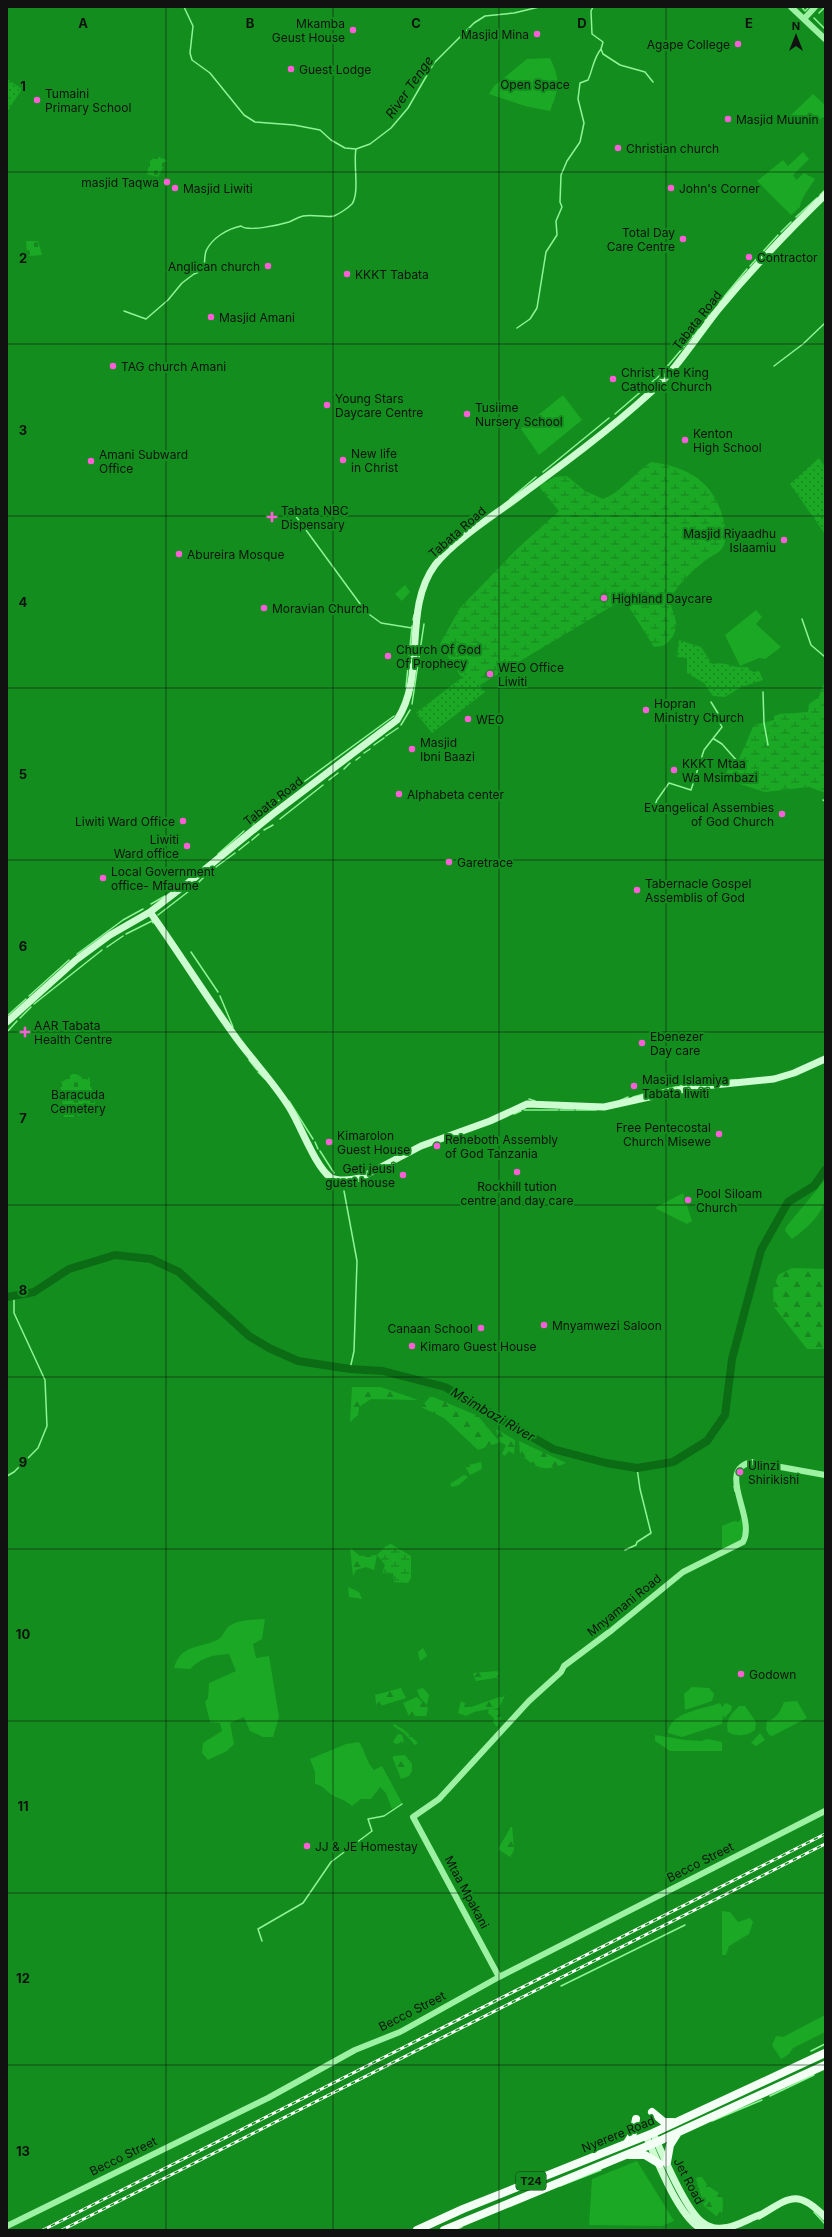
<svg xmlns="http://www.w3.org/2000/svg" width="832" height="2237" viewBox="0 0 832 2237" font-family="Inter,sans-serif">
<style>
.green{fill:#1ba825}
.forest{fill:url(#forest-firs)}
.wetland{fill:url(#wetland-marsh)}
.cemetery{fill:url(#cemetery-stones)}
.park{fill:url(#park-dots)}
.lines{fill:none;stroke-linecap:round;stroke-linejoin:round}
.stream{stroke:#8ff495;stroke-width:1.5}
.river{stroke:#0c6b15;stroke-width:8}
.tertiary{stroke:#9df1a3;stroke-width:6}
.secondary{stroke:#ccfcd0;stroke-width:7}
.trunk{stroke:#f3fff4;stroke-width:8}
.rail-casing{stroke:#fff;stroke-width:3}
.rail{stroke:#138e1e;stroke-width:1.5;stroke-dasharray:4.5;stroke-linecap:butt}
.grid{fill:none;stroke:#111;stroke-width:1;stroke-opacity:0.55}
.poi-dot{fill:#ff5dd9;stroke:#138e1e;stroke-width:1.5}
.labels{text-anchor:middle;dominant-baseline:central;stroke-width:4;stroke-linejoin:round;paint-order:stroke}
.shield{fill:#138e1e;stroke:#123615;stroke-width:1}
.shield-label{font-size:11px;font-weight:bold;fill:#111}
.poi-label{font-size:12px;fill:#111;stroke:#138e1e;text-anchor:start}
.park-label{font-size:12px;fill:#111;stroke:#138e1e}
.street-label{font-size:12px;fill:#111;stroke:#138e1e}
.water-label{font-size:13px;font-style:italic;fill:#111;stroke:#138e1e}
.grid-label{font-size:13px;text-anchor:middle;font-weight:bold;fill:#111;stroke:#138e1e;stroke-width:4;stroke-linejoin:round;paint-order:stroke}
</style>
<defs>
<pattern id="forest-firs" width="22" height="20" patternUnits="userSpaceOnUse"><rect width="22" height="20" fill="#1ba825"/><path d="M5 1l3.5 6h-7zM16 11l3.5 6h-7z" fill="#17871f"/></pattern>
<pattern id="wetland-marsh" width="20" height="14" patternUnits="userSpaceOnUse"><rect width="20" height="14" fill="#1ba825"/><path d="M1 5h8M5 5V1M11 12h8M15 12V8" fill="none" stroke="#17871f"/></pattern>
<pattern id="cemetery-stones" width="16" height="16" patternUnits="userSpaceOnUse"><rect width="16" height="16" fill="#1ba825"/><path d="M2 7V4a2 2 0 0 1 4 0v3zM10 15v-3a2 2 0 0 1 4 0v3z" fill="#17871f"/></pattern>
<pattern id="park-dots" width="8" height="8" patternUnits="userSpaceOnUse"><rect width="8" height="8" fill="#1ba825"/><path d="M2 2h.1M6 6h.1" fill="none" stroke="#17871f" stroke-width="1.8" stroke-linecap="round"/></pattern>
</defs>
<rect width="100%" height="100%" fill="#138e1e"/>
<path class="green" d="M550,58c11,23 9,30 0,53l-25,-5 -36,-12 5,-8 33,-27z
M813,94l12,11v14l-2,-2 -10,8 -15,-2 -7,-8z
M803,152l6,7 -16,16 3,5 8,-7 11,6c-5,9 -14,18 -15,28l-9,8 -34,-34 26,-21 5,6z
M563,395l19,25 -43,35 -18,-26z
M405,585l5,7 -8,9 -7,-7z
M756,610l6,7 -6,7 25,23 -16,12 -6,-1 -19,8 -15,-31z
M824,1181c8,26 -13,44 -32,58l-7,-8 1,-4z
M683,1193l9,28 -5,3 -32,-16z
M741,1519l3,1v15l-4,5 -18,9v-23l12,-5 4,1z
M265,1619l-3,20 -9,5 3,14 13,-2 10,61 -6,20h-10l-13,-6 -6,-14 -14,6 4,21 -7,7 -19,9 -6,-7 1,-10 19,-12 -2,-8 -10,-1 -5,-20 3,-4 1,-15 27,-12 -7,-17c-16,1 -27,3 -39,15l-16,-1c7,-25 27,-19 45,-29 4,-3 6,-9 9,-12 10,-8 25,-7 37,-8z
M692,1687l17,1 5,6 -2,7 -27,9 -1,-16z
M797,1701l10,17 -35,18 -3,-1 -3,-6 1,-8c10,-2 14,-11 17,-19z
M720,1703l2,4 4,-4 6,3 -1,5 -7,7 -1,-4 -1,10 -40,13 -14,-4c1,-21 36,-24 52,-30z
M739,1706h6l11,16 -1,8c-8,6 -18,7 -27,2 -3,-12 3,-18 11,-26z
M760,1733l5,7 -9,6 -5,-3z
M655,1735l30,5 16,1 7,-2 14,3v9h-52l-15,-10z
M359,1742c7,10 7,20 15,28l8,-4 20,37 -10,6 -6,-16 -6,-6 -9,12h-10l-9,7c-6,-5 -9,-6 -16,-9 -9,-3 -10,-11 -21,-13v-12l-5,-13 36,-15z
M722,1911l8,1 8,10 12,-4 3,4 -4,12 -20,12 -3,9h-4z
M825,2015v17l-32,16 -4,6 -8,5 -9,-14 4,-9 7,1z
M637,2161l37,60 -12,5 -73,-1 3,-46z"/>
<path class="forest" d="M792,1268l33,1v80h-18l-33,-42 -1,-17 5,-15z
M352,1387h29l37,13 -47,-1 -12,8 -1,8 -8,7z
M431,1396l47,20 21,25 -3,-12 19,11 -1,14 -5,-3 -4,5 -3,-2 4,-9 -6,-3 -22,8 -34,-32 -23,-11z
M519,1441l47,22c-22,10 -30,5 -46,-9z
M481,1462l1,7 -12,6 -5,-9z
M464,1475l4,2 -9,8 -7,2 -2,-3z
M350,1548l10,8 17,-1 -3,15 -8,-3 -10,3 -3,6z
M348,1587l11,5 3,7 -13,-2z
M423,1648l4,8 -7,5 -2,-9z
M497,1671l4,6 -25,4 -3,-8z
M401,1688l5,10 -29,9 -2,-12z
M423,1688l6,7 -2,10 -7,-7 -3,-8z
M505,1695l-6,13 -7,1 6,1 4,6 -5,11 -4,-5 1,-4 -6,-5 1,-4 -15,3 -8,4 -8,-3 3,-12 10,6z
M417,1697l11,11 -2,8h-17l-6,-13z
M394,1724l9,5 15,14 -3,2 -11,-12 -11,-7z
M398,1734l4,1 2,7 -8,2 -3,-2z
M405,1755l7,9v11l-11,4 -9,-23z
M512,1825l2,25 -4,7 -12,-8z
M698,2177h4l6,9 14,9 1,11 -1,7 -6,3 -12,-10 -8,-27z"/>
<path class="wetland" d="M651,462c37,5 62,19 72,56 2,8 4,19 1,27 -3,8 -12,10 -18,15 -11,8 -30,26 -35,38 -2,4 1,10 2,14 6,13 3,24 -8,33 -4,2 -8,1 -11,2l-30,-48 -144,86 -15,-2 -25,-39 20,-36 58,-60 41,-37 -19,-23 1,-4 14,-7 12,-1 18,15 18,8c19,-7 31,-26 48,-37z
M825,684v109l-16,-6 -44,5 -41,-13 6,-15 8,-3 16,-36 20,-5v-4l6,-2 28,-2 1,-8 10,-7 4,-12z
M391,1544l20,12v22l-3,5 -14,-1 -1,-9 -11,1 3,-9 -8,-10 10,-10z"/>
<path class="cemetery" d="M156,156l11,4 -9,17 -11,-3 3,-13z
M26,241h12l4,14 -13,1 -2,-2z
M72,1074h4l11,6 2,-3 8,35 -24,5h-9l-4,-35 4,-1z"/>
<path class="park" d="M7,79l15,10 -15,23z
M819,458l6,9v67l-35,-50z
M679,640l22,7 11,17c17,-3 19,5 35,3l6,5 6,-1 4,9 -22,7 -16,10 -12,-1 -9,-13 -17,-10v-15l-10,-1z
M469,672l16,20 -53,41 -16,-20z"/>
<g class="lines">
<path class="stream" d="M184,7l9,19 -3,27 2,7 18,13 34,42 11,7 39,3 26,5 11,10 14,8 11,1
M593,7l-2,4 1,23 11,8 -2,7 2,5 17,11 25,7 8,10
M802,7l2,3
M805,11l4,-4
M819,13l6,-6
M814,18l11,11
M356,149l14,-5 21,-16 17,-20 26,-45 40,-40 11,-7 29,-3 25,-6
M820,195l5,-5
M796,217l21,-19
M781,232l10,-10
M750,266l28,-31
M718,304l29,-35
M124,311l22,8 22,-19 14,-17 12,-9 10,-4c1,-6 0,-13 2,-19 6,-13 21,-22 35,-25 7,6 38,-1 48,-4 5,-2 9,-5 14,-6 10,-2 24,2 31,0 5,-2 14,-8 18,-12 8,-12 1,-40 4,-55
M705,321l6,-8
M517,328l13,-9 7,-11 9,-56 11,-17 -1,-14 6,-14 -2,-5 1,-27 6,-14 13,-19 4,-19 -6,-24 2,-16 8,-3c5,-11 5,-21 13,-31
M774,366l29,-22 22,-21
M615,414l44,-38 40,-47
M543,472l66,-54
M510,499l26,-22
M295,515l71,97 15,11 31,5
M802,619l9,26 14,12
M413,620l1,-5
M406,687l6,-61
M763,692l1,31 4,22
M412,704l12,-80
M401,725l9,-15
M386,736l12,-8
M714,739l8,5 16,18
M374,745l10,-7
M364,753l6,-4
M356,760l4,-3
M344,769l6,-6
M329,780l9,-7
M823,800l2,1
M275,803l119,-87
M653,810l4,-10 12,-17 22,7 13,-40 18,-23 -5,-9 2,-3 -8,-13
M280,819l43,-34
M252,825l12,-12
M264,830l9,-5
M252,840l7,-6
M239,850l10,-8
M218,854l26,-23
M216,867l19,-14
M194,887l13,-13
M151,904l14,-8
M158,915l35,-27
M126,934l26,-13 1,2
M107,947l16,-11
M191,952l27,40
M77,954l46,-34 20,-11
M29,996l40,-36
M220,996l13,31
M34,1004l68,-54
M7,1016l19,-17
M20,1018l11,-11
M7,1032l10,-11
M249,1060l8,10
M258,1072l7,7
M653,1092l50,-11 33,-1
M633,1097l18,-5
M529,1099l6,2
M289,1101l24,38
M619,1101l9,-4
M524,1110h34
M560,1110h14
M576,1110h20
M514,1114l7,-3
M315,1142l3,7
M320,1151l14,22
M339,1182l2,4
M344,1191l13,70 -3,90 -4,18
M7,1476l7,-4 24,-24 9,-22 -2,-46 -31,-67v-17
M734,1486l1,5
M625,1550l11,-5 1,-3 14,-9 -11,-44 -3,-21
M262,1941l-4,-12 45,-26 28,-41 41,-31 -4,-12 16,-3 18,-12
M561,1986l124,-61
M811,2051l14,-7
M770,2096l44,-21
M712,2121l50,-21
M560,2186l41,-16
M814,2212l11,12
M455,2230l7,-3"/>
<path class="river" d="M7,1297l27,-5 35,-23 46,-14 36,4 28,13 70,64 20,12 29,13 52,8 33,2 62,16 108,62 53,14 31,5 36,-6 34,-21 18,-26 7,-56 29,-109 27,-48 26,-16 11,-16"/>
<path class="tertiary" d="M791,7l34,32
M804,19l11,-12
M499,1977l-86,-160 26,-18 90,-98 32,-29 3,-6 48,-36 71,-58 60,-30c14,-24 -29,-74 10,-80l72,13
M7,2226l261,-128 87,-48 45,-18 99,-55 326,-166"/>
<path class="secondary" d="M150,912c30,42 57,86 87,127 17,23 37,44 52,68 11,17 26,59 41,70 9,5 21,3 30,1l61,-32 69,-25 37,-17 77,3 90,-20 80,-8 20,-6 31,-14
M7,1022l69,-62 34,-25 40,-23 43,-33 80,-65 124,-94c30,-46 5,-110 38,-155 15,-20 50,-44 71,-59 49,-36 99,-72 144,-113 26,-23 45,-54 67,-82 34,-41 70,-79 108,-116
M653,2133c9,20 32,76 49,89 5,4 12,7 20,6 14,0 27,-10 40,-14
M646,2136c12,25 32,82 57,94
M759,2216c30,-18 38,-28 66,1"/>
<path class="trunk" d="M652,2112l12,10h9
M627,2143l6,-10 3,-14
M629,2155h16l15,9
M667,2162l3,-17 7,-11
M417,2230l46,-21 190,-76 172,-80
M444,2230l213,-88 168,-77"/>
<g class="rail-casing">
<path id="rail" d="M43,2230l782,-396
M62,2230l763,-386"/>
</g>
<use href="#rail" class="rail"/>
</g>
<path class="grid" d="M166,7v2223M333,7v2223M499,7v2223M666,7v2223M7,172h818M7,344h818M7,516h818M7,688h818M7,860h818M7,1032h818M7,1205h818M7,1377h818M7,1549h818M7,1721h818M7,1893h818M7,2065h818"/>
<g class="poi-dot">
<circle cx="353" cy="30" r="4"/>
<circle cx="537" cy="34" r="4"/>
<circle cx="738" cy="44" r="4"/>
<circle cx="291" cy="69" r="4"/>
<circle cx="37" cy="100" r="4"/>
<circle cx="728" cy="119" r="4"/>
<circle cx="618" cy="148" r="4"/>
<circle cx="167" cy="182" r="4"/>
<circle cx="175" cy="188" r="4"/>
<circle cx="671" cy="188" r="4"/>
<circle cx="683" cy="239" r="4"/>
<circle cx="749" cy="257" r="4"/>
<circle cx="268" cy="266" r="4"/>
<circle cx="347" cy="274" r="4"/>
<circle cx="211" cy="317" r="4"/>
<circle cx="113" cy="366" r="4"/>
<circle cx="613" cy="379" r="4"/>
<circle cx="327" cy="405" r="4"/>
<circle cx="467" cy="414" r="4"/>
<circle cx="685" cy="440" r="4"/>
<circle cx="343" cy="460" r="4"/>
<circle cx="91" cy="461" r="4"/>
<path d="M270 511h4v4h4v4h-4v4h-4v-4h-4v-4h4z"/>
<circle cx="784" cy="540" r="4"/>
<circle cx="179" cy="554" r="4"/>
<circle cx="604" cy="598" r="4"/>
<circle cx="264" cy="608" r="4"/>
<circle cx="388" cy="656" r="4"/>
<circle cx="490" cy="674" r="4"/>
<circle cx="646" cy="710" r="4"/>
<circle cx="468" cy="719" r="4"/>
<circle cx="412" cy="749" r="4"/>
<circle cx="674" cy="770" r="4"/>
<circle cx="399" cy="794" r="4"/>
<circle cx="782" cy="814" r="4"/>
<circle cx="183" cy="821" r="4"/>
<circle cx="187" cy="846" r="4"/>
<circle cx="449" cy="862" r="4"/>
<circle cx="103" cy="878" r="4"/>
<circle cx="637" cy="890" r="4"/>
<path d="M23 1026h4v4h4v4h-4v4h-4v-4h-4v-4h4z"/>
<circle cx="642" cy="1043" r="4"/>
<circle cx="634" cy="1086" r="4"/>
<circle cx="719" cy="1134" r="4"/>
<circle cx="329" cy="1142" r="4"/>
<circle cx="437" cy="1146" r="4"/>
<circle cx="517" cy="1172" r="4"/>
<circle cx="403" cy="1175" r="4"/>
<circle cx="688" cy="1200" r="4"/>
<circle cx="544" cy="1325" r="4"/>
<circle cx="481" cy="1328" r="4"/>
<circle cx="412" cy="1346" r="4"/>
<circle cx="740" cy="1472" r="4"/>
<circle cx="741" cy="1674" r="4"/>
<circle cx="307" cy="1846" r="4"/>
</g>
<g class="labels">
<rect class="shield" x="516" y="2172" width="30" height="18" rx="3"/>
<g class="shield-label">
<text x="531" y="2181">T24</text>
</g>
<g class="poi-label">
<text x="345" y="23" text-anchor="end">Mkamba<tspan x="345" dy="14">Geust House</tspan></text>
<text x="529" y="34" text-anchor="end">Masjid Mina</text>
<text x="730" y="44" text-anchor="end">Agape College</text>
<text x="299" y="69">Guest Lodge</text>
<text x="45" y="93">Tumaini<tspan x="45" dy="14">Primary School</tspan></text>
<text x="736" y="119">Masjid Muunin</text>
<text x="626" y="148">Christian church</text>
<text x="159" y="182" text-anchor="end">masjid Taqwa</text>
<text x="183" y="188">Masjid Liwiti</text>
<text x="679" y="188">John's Corner</text>
<text x="675" y="232" text-anchor="end">Total Day<tspan x="675" dy="14">Care Centre</tspan></text>
<text x="757" y="257">Contractor</text>
<text x="260" y="266" text-anchor="end">Anglican church</text>
<text x="355" y="274">KKKT Tabata</text>
<text x="219" y="317">Masjid Amani</text>
<text x="121" y="366">TAG church Amani</text>
<text x="621" y="372">Christ The King<tspan x="621" dy="14">Catholic Church</tspan></text>
<text x="335" y="398">Young Stars<tspan x="335" dy="14">Daycare Centre</tspan></text>
<text x="475" y="407">Tusiime<tspan x="475" dy="14">Nursery School</tspan></text>
<text x="693" y="433">Kenton<tspan x="693" dy="14">High School</tspan></text>
<text x="351" y="453">New life<tspan x="351" dy="14">in Christ</tspan></text>
<text x="99" y="454">Amani Subward<tspan x="99" dy="14">Office</tspan></text>
<text x="281" y="510">Tabata NBC<tspan x="281" dy="14">Dispensary</tspan></text>
<text x="776" y="533" text-anchor="end">Masjid Riyaadhu<tspan x="776" dy="14">Islaamiu</tspan></text>
<text x="187" y="554">Abureira Mosque</text>
<text x="612" y="598">Highland Daycare</text>
<text x="272" y="608">Moravian Church</text>
<text x="396" y="649">Church Of God<tspan x="396" dy="14">Of Prophecy</tspan></text>
<text x="498" y="667">WEO Office<tspan x="498" dy="14">Liwiti</tspan></text>
<text x="654" y="703">Hopran<tspan x="654" dy="14">Ministry Church</tspan></text>
<text x="476" y="719">WEO</text>
<text x="420" y="742">Masjid<tspan x="420" dy="14">Ibni Baazi</tspan></text>
<text x="682" y="763">KKKT Mtaa<tspan x="682" dy="14">Wa Msimbazi</tspan></text>
<text x="407" y="794">Alphabeta center</text>
<text x="774" y="807" text-anchor="end">Evangelical Assembies<tspan x="774" dy="14">of God Church</tspan></text>
<text x="175" y="821" text-anchor="end">Liwiti Ward Office</text>
<text x="179" y="839" text-anchor="end">Liwiti<tspan x="179" dy="14">Ward office</tspan></text>
<text x="457" y="862">Garetrace</text>
<text x="111" y="871">Local Government<tspan x="111" dy="14">office- Mfaume</tspan></text>
<text x="645" y="883">Tabernacle Gospel<tspan x="645" dy="14">Assemblis of God</tspan></text>
<text x="34" y="1025">AAR Tabata<tspan x="34" dy="14">Health Centre</tspan></text>
<text x="650" y="1036">Ebenezer<tspan x="650" dy="14">Day care</tspan></text>
<text x="642" y="1079">Masjid Islamiya<tspan x="642" dy="14">Tabata liwiti</tspan></text>
<text x="711" y="1127" text-anchor="end">Free Pentecostal<tspan x="711" dy="14">Church Misewe</tspan></text>
<text x="337" y="1135">Kimarolon<tspan x="337" dy="14">Guest House</tspan></text>
<text x="445" y="1139">Reheboth Assembly<tspan x="445" dy="14">of God Tanzania</tspan></text>
<text x="395" y="1168" text-anchor="end">Geti jeusi<tspan x="395" dy="14">guest house</tspan></text>
<text x="517" y="1186" text-anchor="middle">Rockhill tution<tspan x="517" dy="14">centre and day care</tspan></text>
<text x="696" y="1193">Pool Siloam<tspan x="696" dy="14">Church</tspan></text>
<text x="552" y="1325">Mnyamwezi Saloon</text>
<text x="473" y="1328" text-anchor="end">Canaan School</text>
<text x="420" y="1346">Kimaro Guest House</text>
<text x="748" y="1465">Ulinzi<tspan x="748" dy="14">Shirikishi</tspan></text>
<text x="749" y="1674">Godown</text>
<text x="315" y="1846">JJ &amp; JE Homestay</text>
</g>
<g class="park-label">
<text x="535" y="84">Open Space</text>
<text x="78" y="1094">Baracuda<tspan x="78" dy="14">Cemetery</tspan></text>
</g>
<g class="street-label">
<text transform="translate(697 320) rotate(-52)">Tabata Road</text>
<text transform="translate(457 532) rotate(-41)">Tabata Road</text>
<text transform="translate(273 801) rotate(-38)">Tabata Road</text>
<text transform="translate(624 1605) rotate(-39)">Mnyamani Road</text>
<text transform="translate(700 1862) rotate(-27)">Becco Street</text>
<text transform="translate(467 1892) rotate(62)">Mtaa Mpakani</text>
<text transform="translate(412 2011) rotate(-27)">Becco Street</text>
<text transform="translate(618 2134) rotate(-22)">Nyerere Road</text>
<text transform="translate(123 2156) rotate(-26)">Becco Street</text>
<text transform="translate(689 2181) rotate(62)">Jet Road</text>
</g>
<g class="water-label">
<text transform="translate(409 87) rotate(-55)">River Tenge</text>
<text transform="translate(493 1414) rotate(30)">Msimbazi River</text>
</g>
</g>
<g class="grid-label">
<text x="83" y="28">A</text>
<text x="250" y="28">B</text>
<text x="416" y="28">C</text>
<text x="582" y="28">D</text>
<text x="749" y="28">E</text>
<text x="23" y="91">1</text>
<text x="23" y="263">2</text>
<text x="23" y="435">3</text>
<text x="23" y="607">4</text>
<text x="23" y="779">5</text>
<text x="23" y="951">6</text>
<text x="23" y="1123">7</text>
<text x="23" y="1295">8</text>
<text x="23" y="1467">9</text>
<text x="23" y="1639">10</text>
<text x="23" y="1811">11</text>
<text x="23" y="1983">12</text>
<text x="23" y="2156">13</text>
</g>
<rect width="832" height="2237" fill="none" stroke="#111111" stroke-width="16"/>
<g transform="translate(796 36)" stroke="#138e1e" stroke-width="3" paint-order="stroke">
<path d="M0-3L7 15L0 10L-7 15Z" fill="#111111"/>
<text y="-6" font-size="11" font-weight="bold" text-anchor="middle" fill="#111111">N</text>
</g>
</svg>
